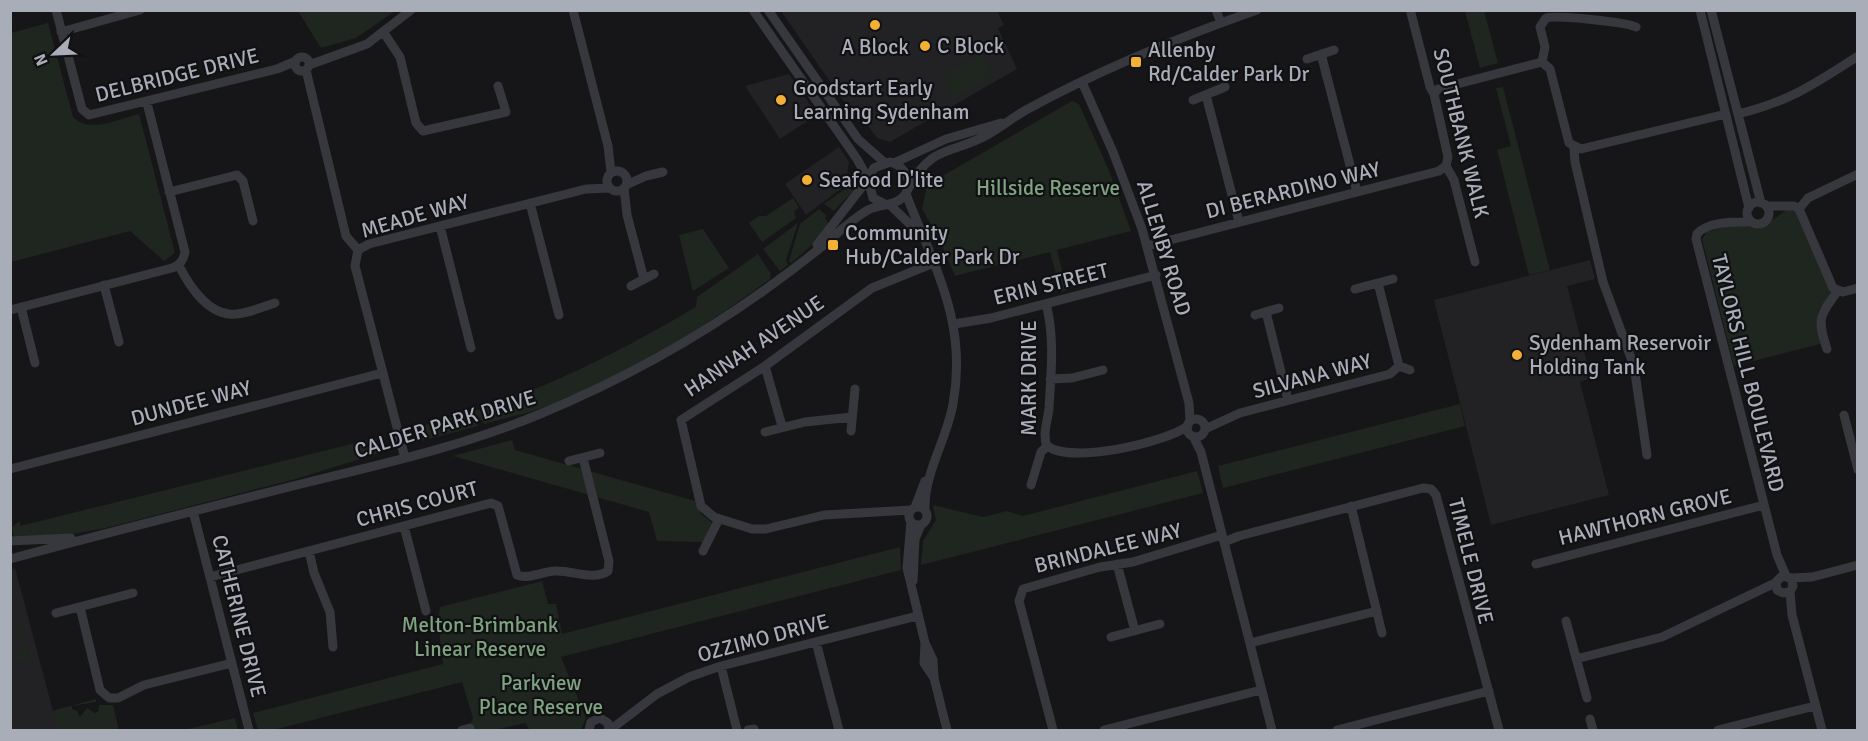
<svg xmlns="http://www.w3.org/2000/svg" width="1868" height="741" viewBox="0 0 1868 741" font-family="Signika,sans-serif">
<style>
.built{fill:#222225}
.green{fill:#1e261f}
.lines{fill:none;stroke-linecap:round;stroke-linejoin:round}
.minor{stroke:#37383d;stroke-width:9}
.poi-dot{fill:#f2b134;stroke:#111113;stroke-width:2}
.labels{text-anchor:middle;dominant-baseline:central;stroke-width:4.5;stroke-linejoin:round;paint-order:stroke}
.poi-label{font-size:21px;fill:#a8adb8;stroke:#111113;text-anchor:start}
.street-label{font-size:21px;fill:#a8adb8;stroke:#111113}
.park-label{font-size:21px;fill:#7fa381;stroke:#111113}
</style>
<rect width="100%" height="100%" fill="#161618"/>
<path class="built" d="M781,11h216l7,14 -6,3 19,41 -127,73 -13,-4 -14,-19 -5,3z
M789,74l28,41 -37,24 -35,-53z
M839,147l10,15 -3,23 -40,30 -21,-31z
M1590,260l5,19 -28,7 24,92 -11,4 29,113 -118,30 -57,-225z
M15,568l43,162h-47l-1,-160z"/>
<path class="green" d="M298,11v-1l97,1 -39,27 -35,10z
M1465,11h19l14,52 -18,5z
M48,23l25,94c17,17 45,2 66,-3l36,139 -11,8 -34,-30 -119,31v-229z
M982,54l12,22 -40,23 -13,-22z
M1503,87l47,183 -21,5 -32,-125 14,-4 -15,-58z
M1072,101l7,3 29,64 23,63 -74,19 10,40 -6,2 -11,-40 -95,24 -16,-38 -17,-29 5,-24z
M849,186l4,5 -19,20 -10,-7z
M793,198l6,10 -5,3 2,7 -34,24 -13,-19 10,-7h7z
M819,209l8,7 -2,2 4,7 -16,19 -22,19 -2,-2 11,-37z
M1788,209l11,4 33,80 -14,18 2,33 -86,22 -32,-127 5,-7 23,-7 31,3z
M798,223l-12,37 2,5 -8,6 -17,-22z
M703,229l26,39 -36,23 -14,-56z
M758,254l13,20 -1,5c-72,53 -153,102 -237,132 -16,5 -33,8 -49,13l-2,-4 -5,2 1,4 -68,18 1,-3 9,-3 -3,-11c98,-22 193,-69 279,-120l1,-10z
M1460,404l5,22 -242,62 -5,-22z
M376,438l3,10 8,-1 -7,6 -88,27 -186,48 -34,6 -58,3 -2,-10 8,-6v5z
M512,440l3,10 180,51 6,13 11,9 -9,19 -46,-1 -8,-29 -196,-56z
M1197,471l6,22 -282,72 2,-24 13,-21 -3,-15 50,12 24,-6 16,5z
M900,547l1,23 -340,87 25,61 -5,12h-51l-5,-7 -29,7h-24l-2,-5 3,-7 -11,-36 -189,48h-15l-5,-17 190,-49 -5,-43 2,-14 102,-26 6,23h8l6,30z
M10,589l18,69 -14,3 -3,-6 9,-3 -1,-5 3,-2 -2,-7 -9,2 8,-8z
M96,699v3l-24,4v3l5,2 3,6 7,-9 8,5 3,-1 1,-7h14l6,25h-61l-6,-19z
M235,718l3,12h-54z"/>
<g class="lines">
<path class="minor" d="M56,10l26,99 7,6 188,-46 19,-8
M573,10l35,136 3,26
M753,10l104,149 11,20
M768,10l90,129 27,24
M1216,10l5,13
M1700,10l49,198
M1711,10l50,193
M1411,13l19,74 4,7 14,63 -2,9 8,14 21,82
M61,32l79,-22
M384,33l16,24 16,66 7,8 83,-19 -8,-26
M1321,54l36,138
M295 64a7 7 0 1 1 14 0a7 7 0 1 1-14 0Z
M1307,59l27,-9
M1542,62l3,-15 -5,-20 6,-9c11,-3 80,4 90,9
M309,65l58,-21 44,-34
M306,70l40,166 12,14
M1082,82l31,70 29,77 47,174 1,18
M1434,94l4,-5 104,-27 8,7 19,74 12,6 145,-35
M1206,95l33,127
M1193,100l32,-13
M1738,114c52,-13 75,-29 120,-58
M1574,148l1,14 28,120 31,84 13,89
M894,163l52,-24 55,-16
M607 181a10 10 0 1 1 20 0a10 10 0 1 1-20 0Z
M626,185l20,-9 17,-4
M910,186c21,-41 43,-32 77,-51 13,-7 25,-17 39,-25 73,-40 151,-72 231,-100
M624,188l3,27 17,64
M169,192l68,-17 6,6 10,40
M906,194c28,73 62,128 47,210 -6,35 -29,69 -28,105
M1747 213a11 11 0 1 1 22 0a11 11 0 1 1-22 0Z
M530,203l29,112
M889,204l29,28
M1766,206h28l5,3 34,79 10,4 15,-4
M1799,209l9,-11 50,-24
M1751,222c-16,0 -43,-1 -54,12l-1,5 81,316 9,21
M440,226l31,122
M817,245l51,-66
M1147,246l292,-75 7,-5
M179,266c10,19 26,45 50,48 13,2 33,-7 46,-11
M1378,283l21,83
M104,285l15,57
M631,286l23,-12
M1355,289l38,-10
M21,307l14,56
M10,310l162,-42c8,-3 11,-7 13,-16l-38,-149
M1266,312l22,88
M1255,315l24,-7
M954,324l37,-6 165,-43
M1827,349c-10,-29 -8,-34 11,-58
M765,366l17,60
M1050,379l22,-1 31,-8
M1844,415l14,55
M1187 428a9 9 0 1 1 18 0a9 9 0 1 1-18 0Z
M1205,429l35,-16 150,-39 9,-8 11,4
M851,431l4,-42
M765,432l40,-10 47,-5
M1193,436l8,16 71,278
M1047,446c25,18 117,-3 141,-20
M405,458l-50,-192 3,-16 11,-6 217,-55 24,-1
M569,461l31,-8
M10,469l372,-96
M1031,485l10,-33 6,-6c-5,-12 1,-26 2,-38 2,-34 6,-71 -3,-104
M1351,506l31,127
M909 516a9 9 0 1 1 18 0a9 9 0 1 1-18 0Z
M915,507l10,-26
M911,510l-87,5 -58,14h-14l-38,-12 -13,-11 -20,-86 84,-54 107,-78 64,-26
M193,511l56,219
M911,522l-4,46 18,75 8,17 1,18 13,52
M404,526l22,85
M10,541l61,-3
M1224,542l15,-6 184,-48 8,1 5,6 63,235
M309,551l5,22 16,39 3,35
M703,551l16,-32
M10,559c100,-27 199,-52 299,-77 78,-19 157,-37 231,-68 104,-43 198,-99 285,-170 14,-12 29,-27 45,-35 11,-5 25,-3 33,-12 13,-13 2,-31 -13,-35l-16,6 -6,11 5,19 12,6
M1117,564l18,67
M1536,564l228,-59
M210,577l281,-74 7,3 19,69c11,5 27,-4 38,-4 17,-1 39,10 53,0l1,-10 -26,-103
M1791,578l2,8 -3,6 -7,1 -6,-3 -1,-8 6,-6 9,2 21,-1 46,-12
M913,581l2,-42 6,-14
M1790,592l2,23 30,115
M80,607l20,83 9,8h9l26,-13 88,-22
M56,613l77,-20
M1566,621l21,77
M1111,637l49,-13
M816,642l23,88
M925,643l-1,20 10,15
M1250,643l127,-32
M1576,659l86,-22 113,-54
M721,666l16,64
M1590,719l3,11
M462,730l8,-2
M589,730l2,-8 9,-4 8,5 1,7
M610,730l47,-36 32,-17 32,-11 196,-50
M748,730l6,-1
M1053,730l-34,-129 4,-12 77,-22 33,-5 89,-27
M1104,730l157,-40
M1337,730l152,-39
M1718,730l97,-24"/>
</g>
<g class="poi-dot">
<circle cx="875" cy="25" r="6"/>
<circle cx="925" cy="46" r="6"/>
<rect x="1130" y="56" width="12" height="12" rx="3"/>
<circle cx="781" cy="100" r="6"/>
<circle cx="807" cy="180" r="6"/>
<rect x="827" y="239" width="12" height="12" rx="3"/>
<circle cx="1517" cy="355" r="6"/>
</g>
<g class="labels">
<g class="poi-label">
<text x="937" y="46">C Block</text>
<text x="875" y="47" text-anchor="middle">A Block</text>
<text x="1148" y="50">Allenby<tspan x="1148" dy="24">Rd/Calder Park Dr</tspan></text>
<text x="793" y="88">Goodstart Early<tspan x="793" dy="24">Learning Sydenham</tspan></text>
<text x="819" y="180">Seafood D'lite</text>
<text x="845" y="233">Community<tspan x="845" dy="24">Hub/Calder Park Dr</tspan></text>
<text x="1529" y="343">Sydenham Reservoir<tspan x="1529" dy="24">Holding Tank</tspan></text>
</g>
<g class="street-label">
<text transform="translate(177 75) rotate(-14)">DELBRIDGE DRIVE</text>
<text transform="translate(1461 133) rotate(76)">SOUTHBANK WALK</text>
<text transform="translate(1293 190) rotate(-14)">DI BERARDINO WAY</text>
<text transform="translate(415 216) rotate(-16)">MEADE WAY</text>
<text transform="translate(1164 248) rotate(73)">ALLENBY ROAD</text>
<text transform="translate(1051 284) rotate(-14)">ERIN STREET</text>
<text transform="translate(754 346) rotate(-34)">HANNAH AVENUE</text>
<text transform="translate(1748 373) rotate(76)">TAYLORS HILL BOULEVARD</text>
<text transform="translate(1312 376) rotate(-15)">SILVANA WAY</text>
<text transform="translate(1029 378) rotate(-90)">MARK DRIVE</text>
<text transform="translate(191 403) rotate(-15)">DUNDEE WAY</text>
<text transform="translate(445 424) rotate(-17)">CALDER PARK DRIVE</text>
<text transform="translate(417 504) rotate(-15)">CHRIS COURT</text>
<text transform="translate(1645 517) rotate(-14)">HAWTHORN GROVE</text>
<text transform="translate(1108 548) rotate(-14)">BRINDALEE WAY</text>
<text transform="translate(1471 561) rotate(76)">TIMELE DRIVE</text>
<text transform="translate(239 616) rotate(76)">CATHERINE DRIVE</text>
<text transform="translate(763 638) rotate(-15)">OZZIMO DRIVE</text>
</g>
<g class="park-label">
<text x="1048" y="188">Hillside Reserve</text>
<text x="480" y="625">Melton-Brimbank<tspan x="480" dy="24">Linear Reserve</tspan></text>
<text x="541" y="683">Parkview<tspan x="541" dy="24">Place Reserve</tspan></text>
</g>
</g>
<rect width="1868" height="741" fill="none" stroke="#a8adb8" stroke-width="24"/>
<g transform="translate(54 54) rotate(247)" stroke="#111113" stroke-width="4.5" paint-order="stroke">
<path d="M0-4.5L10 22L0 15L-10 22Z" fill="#a8adb8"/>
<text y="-9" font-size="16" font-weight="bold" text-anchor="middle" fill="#a8adb8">N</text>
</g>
</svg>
